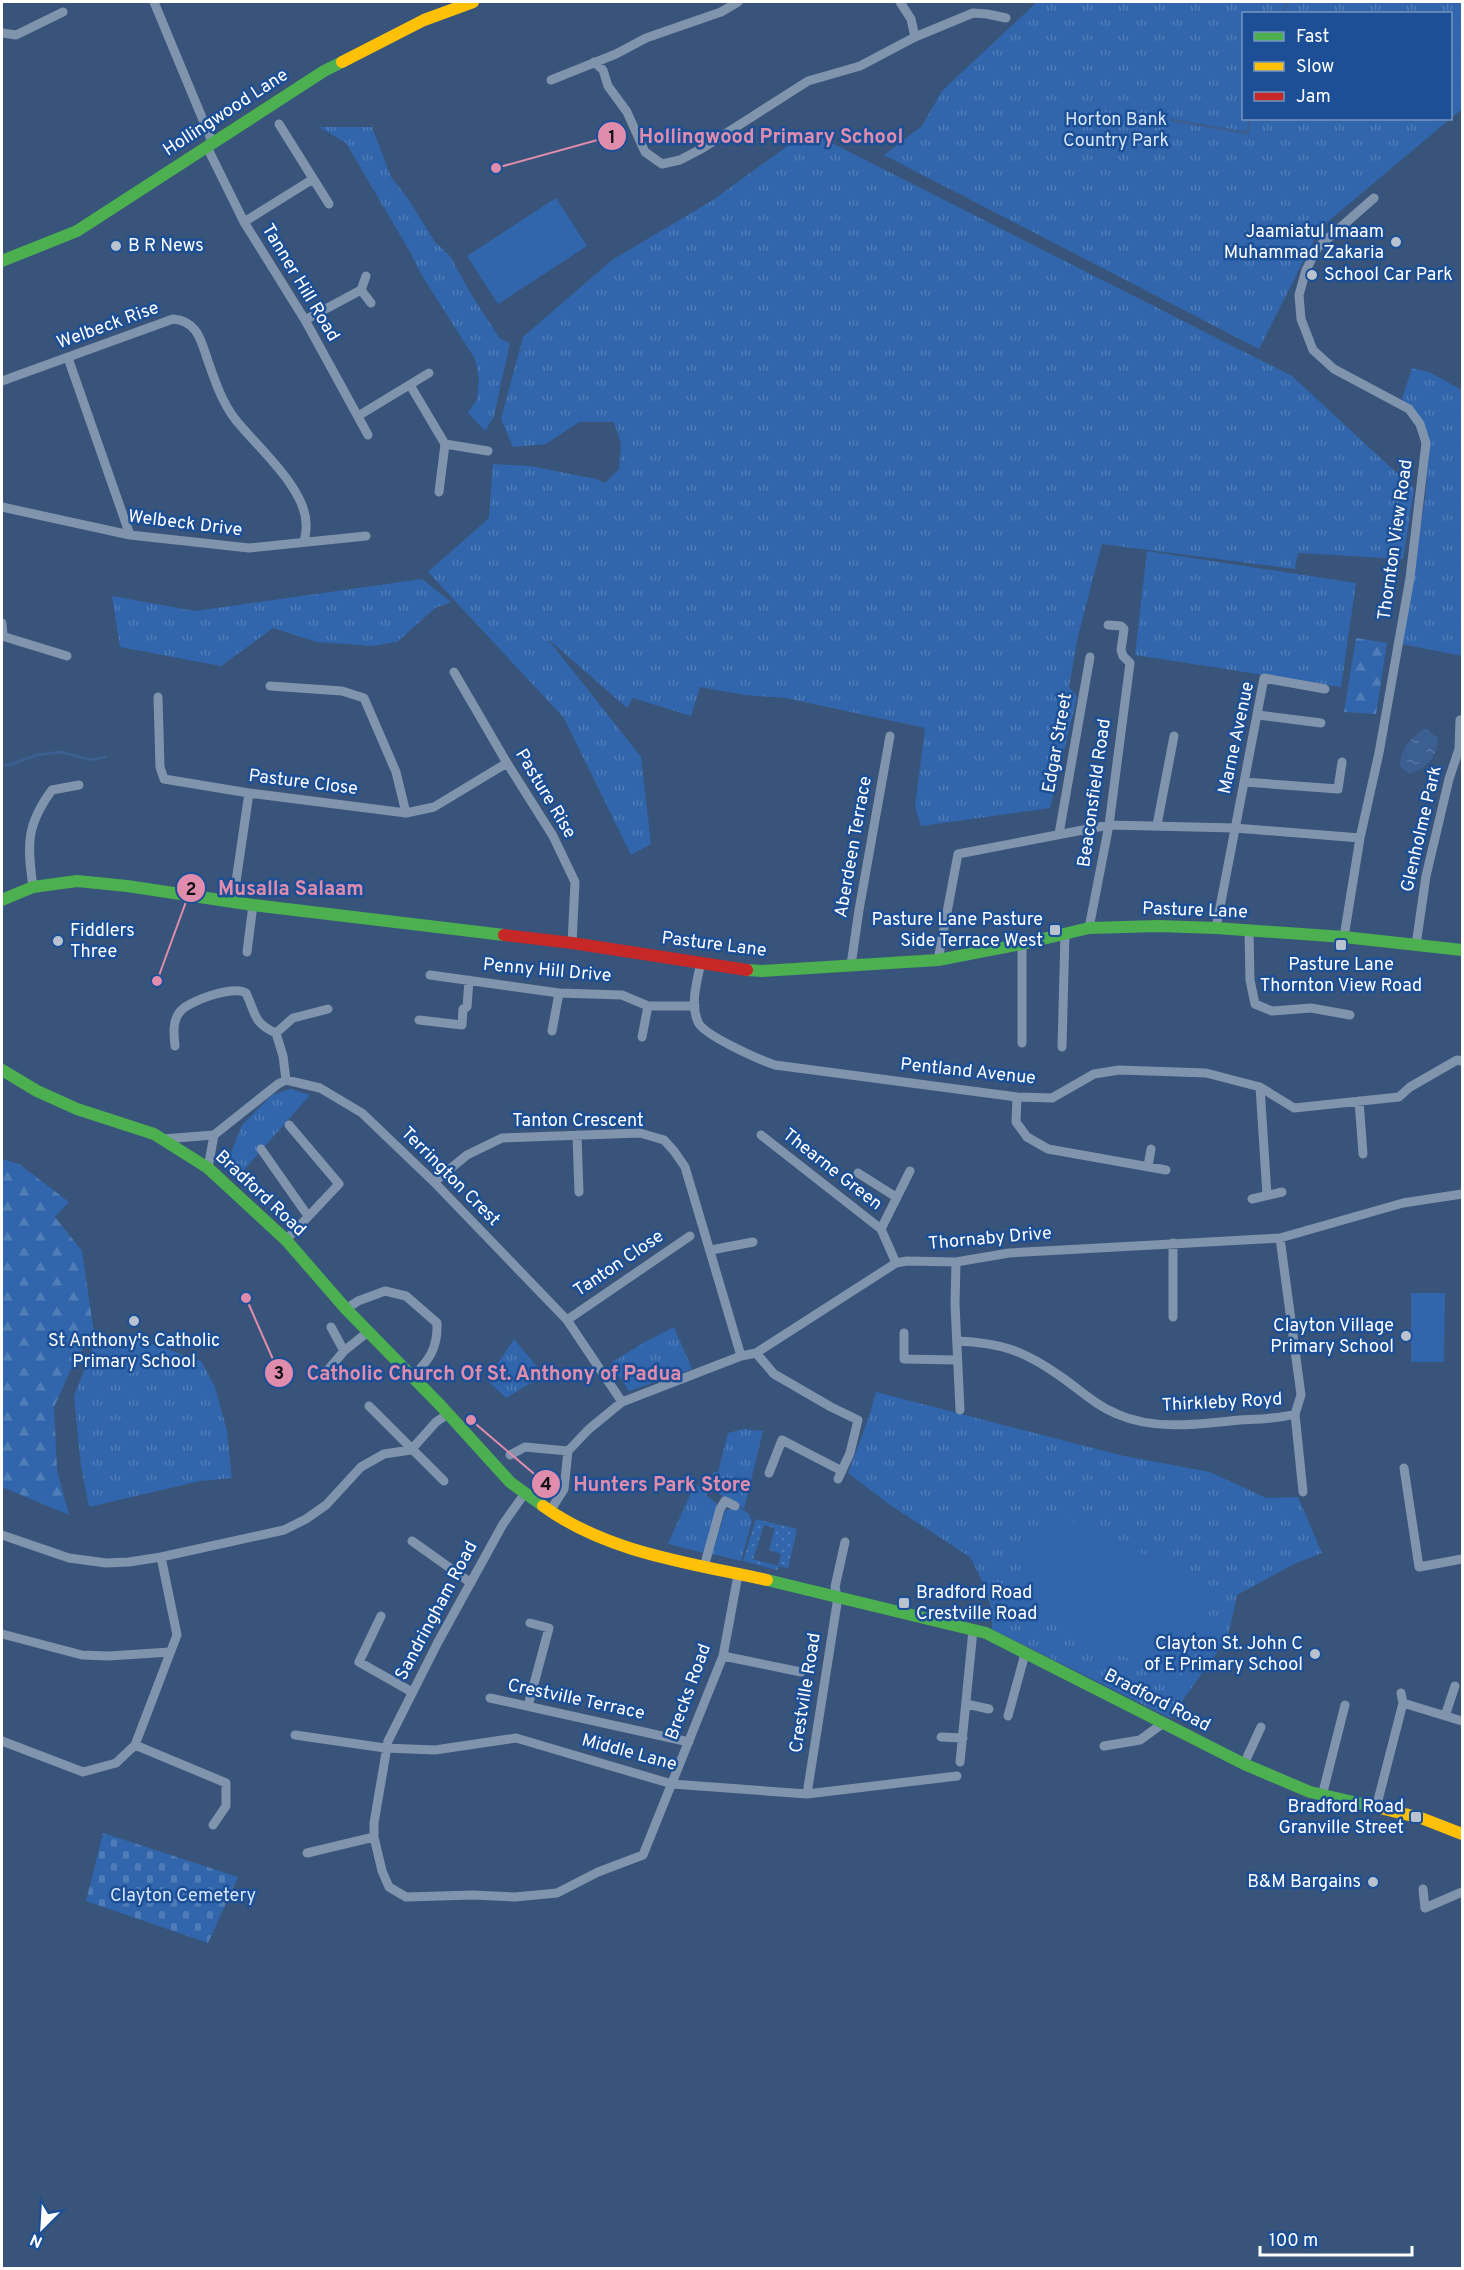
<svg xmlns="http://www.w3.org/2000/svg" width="1464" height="2270" viewBox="0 0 1464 2270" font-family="Overpass,sans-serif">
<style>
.grass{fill:url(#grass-tufts);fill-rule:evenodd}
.forest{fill:url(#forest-firs)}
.cemetery{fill:url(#cemetery-stones)}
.garden{fill:url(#garden-dots);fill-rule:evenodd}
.pitch{fill:#3166ac}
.water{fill:url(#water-ripples)}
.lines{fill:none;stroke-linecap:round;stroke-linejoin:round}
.stream{stroke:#3b5f91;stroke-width:3}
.street{stroke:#8194ad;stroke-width:9}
.fast{stroke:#4caf50;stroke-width:12}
.slow{stroke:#ffc107;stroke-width:12}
.jam{stroke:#c62828;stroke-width:12}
.poi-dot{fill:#b9c3d0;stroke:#1c4f96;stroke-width:2}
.labels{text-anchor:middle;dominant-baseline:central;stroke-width:5;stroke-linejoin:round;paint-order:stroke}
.street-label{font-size:18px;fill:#fff;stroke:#1c4f96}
.park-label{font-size:18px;fill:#d6e6fb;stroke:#1c4f96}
.poi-label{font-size:18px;fill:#fff;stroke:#1c4f96;text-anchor:end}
.leader{fill:none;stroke:#e08cad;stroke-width:2}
.callout-dot{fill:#e08cad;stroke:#1c4f96;stroke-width:2}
.mark-label{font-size:18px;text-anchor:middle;font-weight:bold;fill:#111}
.callout-label{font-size:20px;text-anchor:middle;font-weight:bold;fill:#e08cad;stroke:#1c4f96;stroke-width:5;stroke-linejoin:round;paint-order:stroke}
</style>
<defs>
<pattern id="grass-tufts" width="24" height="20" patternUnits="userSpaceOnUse" patternTransform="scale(1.5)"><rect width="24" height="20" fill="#3166ac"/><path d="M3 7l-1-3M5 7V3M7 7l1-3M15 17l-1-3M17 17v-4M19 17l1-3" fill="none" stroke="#507db8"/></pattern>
<pattern id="forest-firs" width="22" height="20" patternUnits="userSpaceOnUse" patternTransform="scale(1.5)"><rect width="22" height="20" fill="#3166ac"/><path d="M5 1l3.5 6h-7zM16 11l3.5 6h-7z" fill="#507db8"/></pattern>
<pattern id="cemetery-stones" width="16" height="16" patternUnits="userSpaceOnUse" patternTransform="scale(1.5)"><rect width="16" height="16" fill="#3166ac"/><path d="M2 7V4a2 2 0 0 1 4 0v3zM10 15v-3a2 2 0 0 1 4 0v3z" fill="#507db8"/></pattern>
<pattern id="garden-dots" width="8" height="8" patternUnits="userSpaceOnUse" patternTransform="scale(1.5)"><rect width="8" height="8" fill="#3166ac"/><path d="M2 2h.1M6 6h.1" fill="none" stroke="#507db8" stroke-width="1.8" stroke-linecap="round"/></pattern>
<pattern id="water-ripples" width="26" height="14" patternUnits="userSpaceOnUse" patternTransform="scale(1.5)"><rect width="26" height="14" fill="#3b5f91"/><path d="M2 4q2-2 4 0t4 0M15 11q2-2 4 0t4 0" fill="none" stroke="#5877a2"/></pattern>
</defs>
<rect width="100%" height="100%" fill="#38547a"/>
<path class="grass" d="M1037,2h425v107l-142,119 -61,121 -375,-194 38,-29 20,-35zM1244,14h206v104h-206z
M319,127h53l19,50 18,23 26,42 15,14 21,38 29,45 10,4 -16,73 -9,15 -17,-18 9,-14 2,-21 -4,-19 -54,-85 -12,-24 -63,-107z
M808,131l484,245 122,113 -11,70 -105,-6 -3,16 -193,-25 -24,92 -9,51 8,10 -27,111 -129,18 -6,-20 10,-78 -139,-30 -41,-3 -45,-8 -9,29 -58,-18 -6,10 -80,-70 94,119 10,87 -20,11 -67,-137 -136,-146 61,-54 4,-54 37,2 66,13 9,4 14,-14 2,-25 -7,-22h-35l-33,22 -33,3 -12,-28 22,-82 89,-77 101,-60z
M1412,368l17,4 33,18v266l-60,-12 24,-151 2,-36 -11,-39 -15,-19z
M1147,551l209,32 -15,104 -206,-32z
M422,579l29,23 -16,6 -38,34 -25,4 -55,-4 -44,-14 -52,38 -101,-19 -8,-51 83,15z
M290,1089l20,6 -74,84 -11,-11 17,-43 30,-30z
M674,1327l18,42 -63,22 -18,-28 32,-20z
M514,1339l30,36 -38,23 -19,-18z
M96,1340l47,1 58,20 14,26 12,44 5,47 -32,3 -111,26 -8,-41 -7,-70z
M876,1392l248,64 86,16 56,26 32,-1 24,56 -28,11 -57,31 -9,42 -58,81 -178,-89v-18l-7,-25 -15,-29 -80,-52 -42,-32 21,-56z
M744,1429l19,2 -19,78 -34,-21 -4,7 11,9 -13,49 -36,-9 25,-56 10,-4 5,2 6,-14h4l10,-39z
M738,1507l11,7 3,7 -11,40 -29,-7 13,-43z"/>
<path class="forest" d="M1356,638l31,5 -11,71 -32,-2z
M2,1159l17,5 50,38 -14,15 27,34 12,82 -18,25 -22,49 3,63 12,45 -67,-28z"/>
<path class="cemetery" d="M103,1833l135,44 -30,66 -122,-42z"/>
<path class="garden" d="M756,1519l41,10 -9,39 -9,-2 -2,4 -34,-9zM764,1525l11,3 -6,22 12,4 -3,12 -25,-7z"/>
<path class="pitch" d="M556,198l31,48 -89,58 -31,-48z
M1411,1293h34l-1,69h-33z
M1047,1510l172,79 -42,92 -172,-80z"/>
<path class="water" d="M1425,728l13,10c-1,19 -10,29 -28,36l-10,-7c0,-19 10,-28 25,-39z"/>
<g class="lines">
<path class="stream" d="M1283,14l4,-12
M1171,120l76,13 4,-15
M2,765h7l28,-10 24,-3 29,8 15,-3"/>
<path class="street" d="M154,2l59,142
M900,2l11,17 4,18 58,-24 14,1 19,4
M2,33l14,2 47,-23
M594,62l9,8 5,16 19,26 18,40 17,12 18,-4 23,-12 105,-67 52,-15 55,-29
M551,80l65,-26 30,-16 75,-26 17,-10
M279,124l50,80
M207,147l37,75 61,98 63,115
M244,222l69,-43
M366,276l-5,14 10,13
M305,320l56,-30
M68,358l62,177
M2,381l171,-62c25,2 28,22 35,42 7,20 14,41 27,58 21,27 70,68 71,104 1,6 -1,13 -2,19
M410,385l35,59 -6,48
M358,416l71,-43
M445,444l43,7
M2,507l128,28 119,13 117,-12
M2,623l1,13
M2,636l65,20
M454,672l53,91 46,73 22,46 -3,61
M270,686l72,5 22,7 32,74 10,41
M158,697l2,70 4,12 85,14 157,20 28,-6 73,-44
M1258,715l63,8
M1244,782l94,7 4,-27
M1157,825l17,-89
M1059,834l31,-177
M33,887c-6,-42 -7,-62 19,-97l27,-5
M233,902l16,-109
M1089,928l20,-103 21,-162 -7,-7 -2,-6 3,-21 -3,-3 -13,-1
M1216,928l48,-250 61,11
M1249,931l1,49 5,24 17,7 39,-3 39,7
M1344,937l16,-99 19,-85 31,-175 16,-135 -6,-19 -11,-15 -75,-40 -21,-19 -12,-31 -2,-24 7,-25 12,-23 56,-49
M1022,944v99
M1416,945l10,-69 23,-97 10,-30 1,-29
M247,952l6,-47
M938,960l20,-106 151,-29 126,3 125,10
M701,962c-4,19 -11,42 -3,60 5,13 62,38 77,43l242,32 35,1 42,-24 25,-4 87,3 54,14 34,21 105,-11 11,-10 47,-27 5,1
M851,965l8,-55 31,-174
M430,975l129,18 63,2 26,11h47
M419,1020l43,5 1,-16 4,-2 2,-27
M552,1031l7,-38
M642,1037l6,-31
M175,1046c-1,-11 -3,-23 4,-33 7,-12 55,-28 67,-20 10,21 7,30 30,40
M1062,1047l3,-113
M286,1080l-3,-24 -7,-23 17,-15 35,-9
M1260,1087l7,108
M1017,1097l-1,25 11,15 21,12 118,21
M1359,1101l4,53
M214,1135l64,-51 8,-4 34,8 42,25 72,69 133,138 55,82
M577,1135l2,57
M761,1135l120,94 15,34
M163,1139l51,-4 -6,33
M261,1149l47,67
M1148,1166l3,-17
M858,1173l38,24
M434,1182l33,-27 35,-17 138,-5 24,7 10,11 11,16 56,189
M1252,1199l30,-7
M881,1229l29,-58
M1280,1238l21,157 -6,19 8,78
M286,1240l53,-56 -50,-59
M1173,1243v74
M711,1250l42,-8
M956,1262l-1,42 5,106
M346,1309l12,-8 27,-10 21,5 31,27c1,25 -8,38 -26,55
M567,1320l123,-84
M331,1327l13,24
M904,1333v26l53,1
M957,1341c44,2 66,9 103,35 19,13 35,29 57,38 38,17 83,10 123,6 18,-1 37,-1 55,-6
M756,1353l18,21 57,33 27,13 -8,33 -12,26
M322,1377l22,-26 25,-20
M369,1406l75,75
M510,1455l15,-8 43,4 21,-22 33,-27 119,-46 15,-3 140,-90 11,-2 49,1 53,-9 271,-15 123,-35 59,-9
M1404,1468l15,99 43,-8
M769,1473l13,-33 60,31
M525,1493l-22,31 -65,118 -50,99 -14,82v14l8,34 7,16 17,10 67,-2 42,2 42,-4 41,-21 45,-17 80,-199 15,-81
M550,1511l14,-22 4,-38
M2,1535l67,23 37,5 23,-1 32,-5 123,-27 22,-11 20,-14 35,-38 23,-13 27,-4 25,-28 12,-8
M412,1541l59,42
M704,1567l16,-58 5,-8 10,5
M837,1597l-2,-10 10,-45
M381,1616l-22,46 53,30
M2,1634l80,21 27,1 61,-4
M723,1656l78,16
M490,1698l199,44
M1403,1703l59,18
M966,1704l23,5
M528,1706l21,-78 -19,-5
M1008,1716l17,-62
M1445,1716l10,-30
M295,1735l90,13 50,2 81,-12 156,46 135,10 150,-18
M941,1737l22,1
M2,1741l81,31 33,-9 19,-18 42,-110 -16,-78
M135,1745l91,38v23l-13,19
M1104,1746l36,-6 22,-16
M960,1762l13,-132
M1244,1764l17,-37
M807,1794l31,-197
M1322,1796l23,-91
M1376,1808l27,-105 -2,-10
M307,1853l67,-16
M1423,1889l2,19 37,-16"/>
<path class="fast" d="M2,261l75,-30 247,-160 18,-9
M2,900l31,-13 44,-6 50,5 126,19 251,30
M747,970l15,1 176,-11 84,-16 67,-16 69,-2 58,2 128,9 118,13
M2,1070l35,21 40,18 77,25 54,34 78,72 60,69 95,97 69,76 33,24
M767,1580l219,53 258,131 66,28 70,16"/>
<path class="slow" d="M342,62l82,-42 49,-18
M543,1506c65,47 147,57 224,74
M1380,1808l41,10 41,16"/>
<path class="jam" d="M504,935l68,8 175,27"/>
</g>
<g class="poi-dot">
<circle cx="1396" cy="242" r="6"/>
<circle cx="116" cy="246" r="6"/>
<circle cx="1312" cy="275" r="6"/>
<rect x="1049" y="924" width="12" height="12" rx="3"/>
<circle cx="58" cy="941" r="6"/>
<rect x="1335" y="939" width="12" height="12" rx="3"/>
<circle cx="134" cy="1321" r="6"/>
<circle cx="1406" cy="1336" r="6"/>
<rect x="898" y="1597" width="12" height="12" rx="3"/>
<circle cx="1315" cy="1654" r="6"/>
<rect x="1410" y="1811" width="12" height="12" rx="3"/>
<circle cx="1373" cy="1882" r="6"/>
</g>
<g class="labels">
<g class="street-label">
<text transform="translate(226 113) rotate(-33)">Hollingwood Lane</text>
<text transform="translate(300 283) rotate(59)">Tanner Hill Road</text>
<text transform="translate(108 326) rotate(-20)">Welbeck Rise</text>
<text transform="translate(185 524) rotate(7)">Welbeck Drive</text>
<text transform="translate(1396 540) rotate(-82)">Thornton View Road</text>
<text transform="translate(1237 738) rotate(-78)">Marne Avenue</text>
<text transform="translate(1058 743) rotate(-80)">Edgar Street</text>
<text transform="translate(303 783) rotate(7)">Pasture Close</text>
<text transform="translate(1095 793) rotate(-82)">Beaconsfield Road</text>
<text transform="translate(545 794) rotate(59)">Pasture Rise</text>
<text transform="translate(1422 829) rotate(-77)">Glenholme Park</text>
<text transform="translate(854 847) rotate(-80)">Aberdeen Terrace</text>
<text transform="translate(1195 911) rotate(2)">Pasture Lane</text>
<text transform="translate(714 945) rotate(7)">Pasture Lane</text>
<text transform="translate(547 971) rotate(5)">Penny Hill Drive</text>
<text transform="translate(968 1072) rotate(6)">Pentland Avenue</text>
<text x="578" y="1121">Tanton Crescent</text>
<text transform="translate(832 1170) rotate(38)">Thearne Green</text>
<text transform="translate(450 1177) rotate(45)">Terrington Crest</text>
<text transform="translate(260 1194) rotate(43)">Bradford Road</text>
<text transform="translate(990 1239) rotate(-5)">Thornaby Drive</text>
<text transform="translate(619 1264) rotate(-34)">Tanton Close</text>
<text transform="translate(1222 1403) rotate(-3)">Thirkleby Royd</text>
<text transform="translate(437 1611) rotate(-62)">Sandringham Road</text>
<text transform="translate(689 1692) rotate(-70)">Brecks Road</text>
<text transform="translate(806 1693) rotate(-81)">Crestville Road</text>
<text transform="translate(576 1700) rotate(12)">Crestville Terrace</text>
<text transform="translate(1157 1701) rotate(27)">Bradford Road</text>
<text transform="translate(629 1753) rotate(15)">Middle Lane</text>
</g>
<g class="park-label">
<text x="1116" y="120">Horton Bank<tspan x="1116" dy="21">Country Park</tspan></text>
<text x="183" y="1896">Clayton Cemetery</text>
</g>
<g class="poi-label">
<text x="1384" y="232">Jaamiatul Imaam<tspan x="1384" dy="21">Muhammad Zakaria</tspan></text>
<text x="128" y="246" text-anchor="start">B R News</text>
<text x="1324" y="275" text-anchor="start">School Car Park</text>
<text x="1043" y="920">Pasture Lane Pasture<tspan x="1043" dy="21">Side Terrace West</tspan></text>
<text x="70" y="931" text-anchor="start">Fiddlers<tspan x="70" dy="21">Three</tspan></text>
<text x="1341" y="965" text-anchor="middle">Pasture Lane<tspan x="1341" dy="21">Thornton View Road</tspan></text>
<text x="1394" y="1326">Clayton Village<tspan x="1394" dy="21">Primary School</tspan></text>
<text x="134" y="1341" text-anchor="middle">St Anthony's Catholic<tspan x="134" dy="21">Primary School</tspan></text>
<text x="916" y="1593" text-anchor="start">Bradford Road<tspan x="916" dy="21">Crestville Road</tspan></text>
<text x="1303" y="1644">Clayton St. John C<tspan x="1303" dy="21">of E Primary School</tspan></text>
<text x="1404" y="1807">Bradford Road<tspan x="1404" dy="21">Granville Street</tspan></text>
<text x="1361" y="1882">B&amp;M Bargains</text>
</g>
</g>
<path class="leader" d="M496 168L612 136M157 981L191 888M246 1298L279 1373M471 1420L546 1484"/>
<g class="callout-dot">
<circle cx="496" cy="168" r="6"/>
<circle cx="157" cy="981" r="6"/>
<circle cx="246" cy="1298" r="6"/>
<circle cx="471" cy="1420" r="6"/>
<circle cx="612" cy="136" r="15"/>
<circle cx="191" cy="888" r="15"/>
<circle cx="279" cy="1373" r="15"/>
<circle cx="546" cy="1484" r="15"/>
</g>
<g class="mark-label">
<text x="612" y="143">1</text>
<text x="191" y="895">2</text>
<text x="279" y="1379">3</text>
<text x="546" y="1490">4</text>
</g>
<g class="callout-label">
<text x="771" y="143">Hollingwood Primary School</text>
<text x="291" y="895">Musalla Salaam</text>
<text x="494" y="1380">Catholic Church Of St. Anthony of Padua</text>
<text x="662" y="1491">Hunters Park Store</text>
</g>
<rect width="1464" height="2270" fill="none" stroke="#ffffff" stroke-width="6"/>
<rect x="1242" y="12" width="210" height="108" fill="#1c4f96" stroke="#7795c0" stroke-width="1.5"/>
<rect x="1254" y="32" width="30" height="9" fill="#4caf50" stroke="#7795c0" stroke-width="1.5"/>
<text x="1296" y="42" font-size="18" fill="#ffffff">Fast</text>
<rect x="1254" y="62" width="30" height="9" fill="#ffc107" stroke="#7795c0" stroke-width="1.5"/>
<text x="1296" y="72" font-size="18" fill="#ffffff">Slow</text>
<rect x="1254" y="92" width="30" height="9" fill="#c62828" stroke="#7795c0" stroke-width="1.5"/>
<text x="1296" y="102" font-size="18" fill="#ffffff">Jam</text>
<g transform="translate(42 2228) rotate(204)" stroke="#1c4f96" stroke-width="4.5" paint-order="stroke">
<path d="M0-4.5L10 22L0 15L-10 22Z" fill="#ffffff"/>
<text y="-9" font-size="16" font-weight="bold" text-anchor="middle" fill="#ffffff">N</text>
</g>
<path d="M1260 2246v9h152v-9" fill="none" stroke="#ffffff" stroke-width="3"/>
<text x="1269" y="2246" font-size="18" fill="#ffffff" stroke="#1c4f96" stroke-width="4.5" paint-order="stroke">100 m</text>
</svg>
